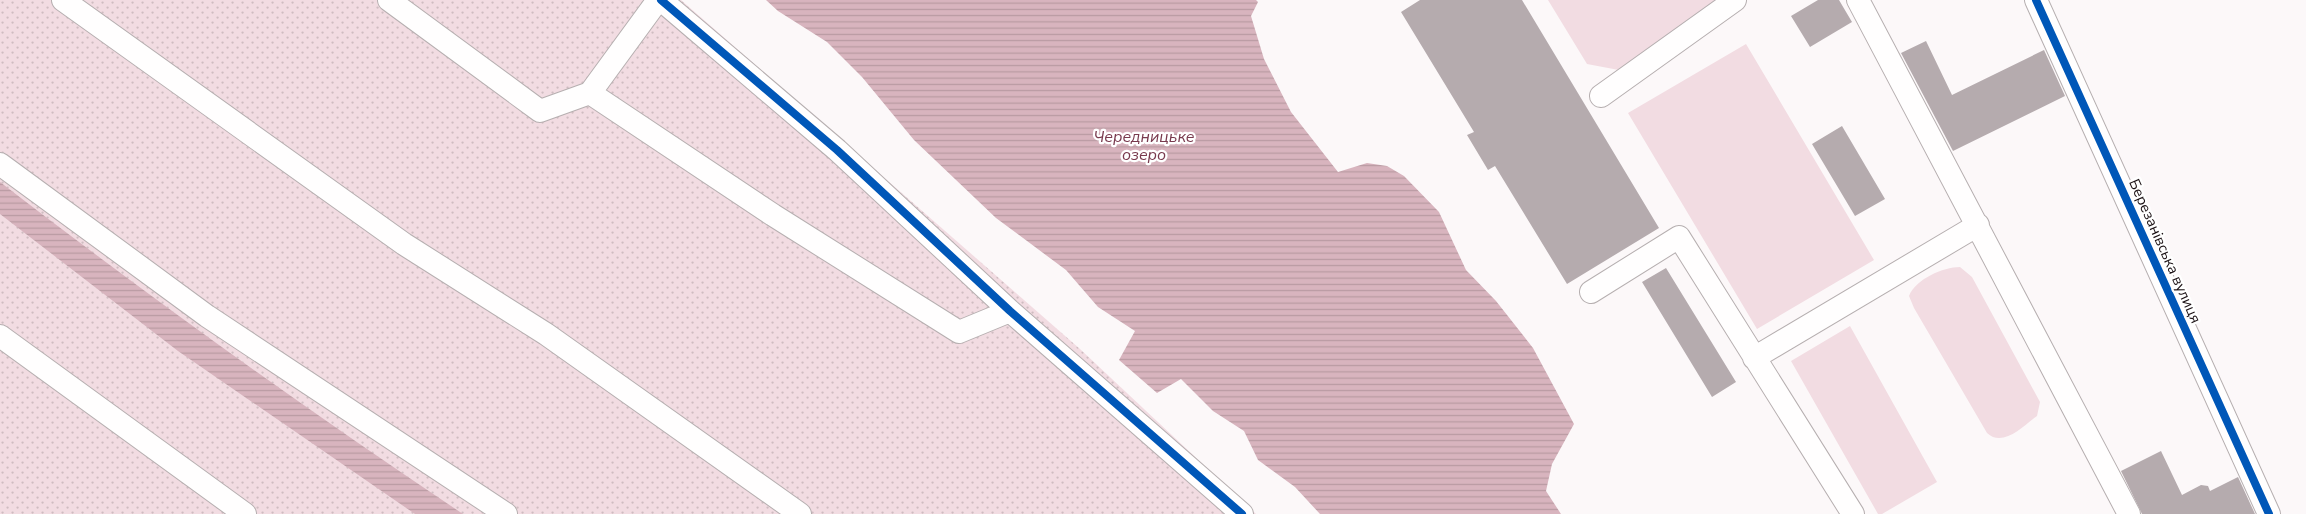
<svg xmlns="http://www.w3.org/2000/svg" width="2306" height="514" viewBox="0 0 2306 514" font-family="'Nunito Sans',sans-serif">
<style>
.grass{fill:#f2dce2}
.garden{fill:url(#garden-dots)}
.water{fill:url(#water-rules)}
.building{fill:#b5abae}
.lines{fill:none;stroke-linecap:round;stroke-linejoin:round}
.minor-casing{stroke:#b6afb0;stroke-width:24}
.minor{stroke:#fffefe;stroke-width:22}
.cycleway-casing{stroke:#fff;stroke-width:11}
.cycleway{stroke:#0057b8;stroke-width:8}
.labels{text-anchor:middle;dominant-baseline:central;stroke-width:4.5;stroke-linejoin:round;paint-order:stroke}
.street-label{font-size:15px;fill:#190f12;stroke:#fff}
.water-label{font-size:16px;font-style:italic;fill:#793a4e;stroke:#fff}
</style>
<defs>
<pattern id="garden-dots" width="8" height="8" patternUnits="userSpaceOnUse" patternTransform="scale(1.25)"><rect width="8" height="8" fill="#f2dce2"/><path d="M2 2h.1M6 6h.1" fill="none" stroke="#cfbcc1" stroke-width="1.8" stroke-linecap="round"/></pattern>
<pattern id="water-rules" width="6" height="5" patternUnits="userSpaceOnUse" patternTransform="scale(1.25)"><rect width="6" height="5" fill="#d8b4be"/><path d="M0 2.5h6" fill="none" stroke="#b99aa2"/></pattern>
</defs>
<rect width="100%" height="100%" fill="#fcf8f9"/>
<path class="grass" d="M1548,0h175l-99,71 -37,-7z
M1746,44l128,216 -117,69 -129,-216z
M1960,267l12,10 68,125 -3,14c-14,10 -34,32 -50,17l-73,-125 -5,-12c7,-17 34,-29 51,-29z
M1850,326l87,156 -55,32h-4l-87,-153z"/>
<path class="garden" d="M0,0h681l399,349 176,165h-1256z"/>
<path class="water" d="M766,0h490l2,2 -7,14 13,43 27,53 47,60 29,-9 20,3 17,10 35,36 27,58 30,31 37,47 41,76 -22,40 -6,27 15,23h-241l-25,-27 -37,-27 -14,-29 -31,-20 -32,-32 -24,14 -38,-33 16,-29 -37,-24 -32,-37 -70,-52 -82,-78 -52,-63 -35,-35 -49,-31z
M0,182c151,116 305,227 463,332h-48l-237,-163 -178,-137z"/>
<path class="building" d="M1420,0h102l137,228 -92,56 -72,-118 -7,4 -21,-35 7,-3 -73,-120z
M1818,0h21l13,22 -42,25 -19,-31z
M1926,41l26,54 92,-45 21,46 -112,55 -52,-98z
M1842,126l43,73 -30,17 -43,-72z
M1666,268l70,114 -24,15 -70,-115z
M2161,451l21,44 19,-10 7,1 2,5 28,-14 17,37h-113l-21,-43z"/>
<g class="lines">
<g class="minor-casing">
<path id="minor" d="M63,0l341,244 142,90 254,180
M389,0l151,111 50,-18 183,122 186,117 51,-21
M661,0l176,150 173,161 232,203
M1858,0l271,514
M2036,0l233,514
M590,93l68,-93
M1601,96l134,-96
M0,164l207,152 299,198
M1591,292l88,-55 174,277
M0,336l245,178
M1754,358l224,-133"/>
</g>
<use href="#minor" class="minor"/>
<g class="cycleway-casing">
<path id="cycleway" d="M661,0l176,150 173,161 232,203
M2036,0l233,514"/>
</g>
<use href="#cycleway" class="cycleway"/>
</g>
<g class="labels">
<g class="street-label">
<text transform="translate(2165 251) rotate(66)">Березанівська вулиця</text>
</g>
<g class="water-label">
<text x="1144" y="137">Чередницьке<tspan x="1144" dy="18">озеро</tspan></text>
</g>
</g>
</svg>
